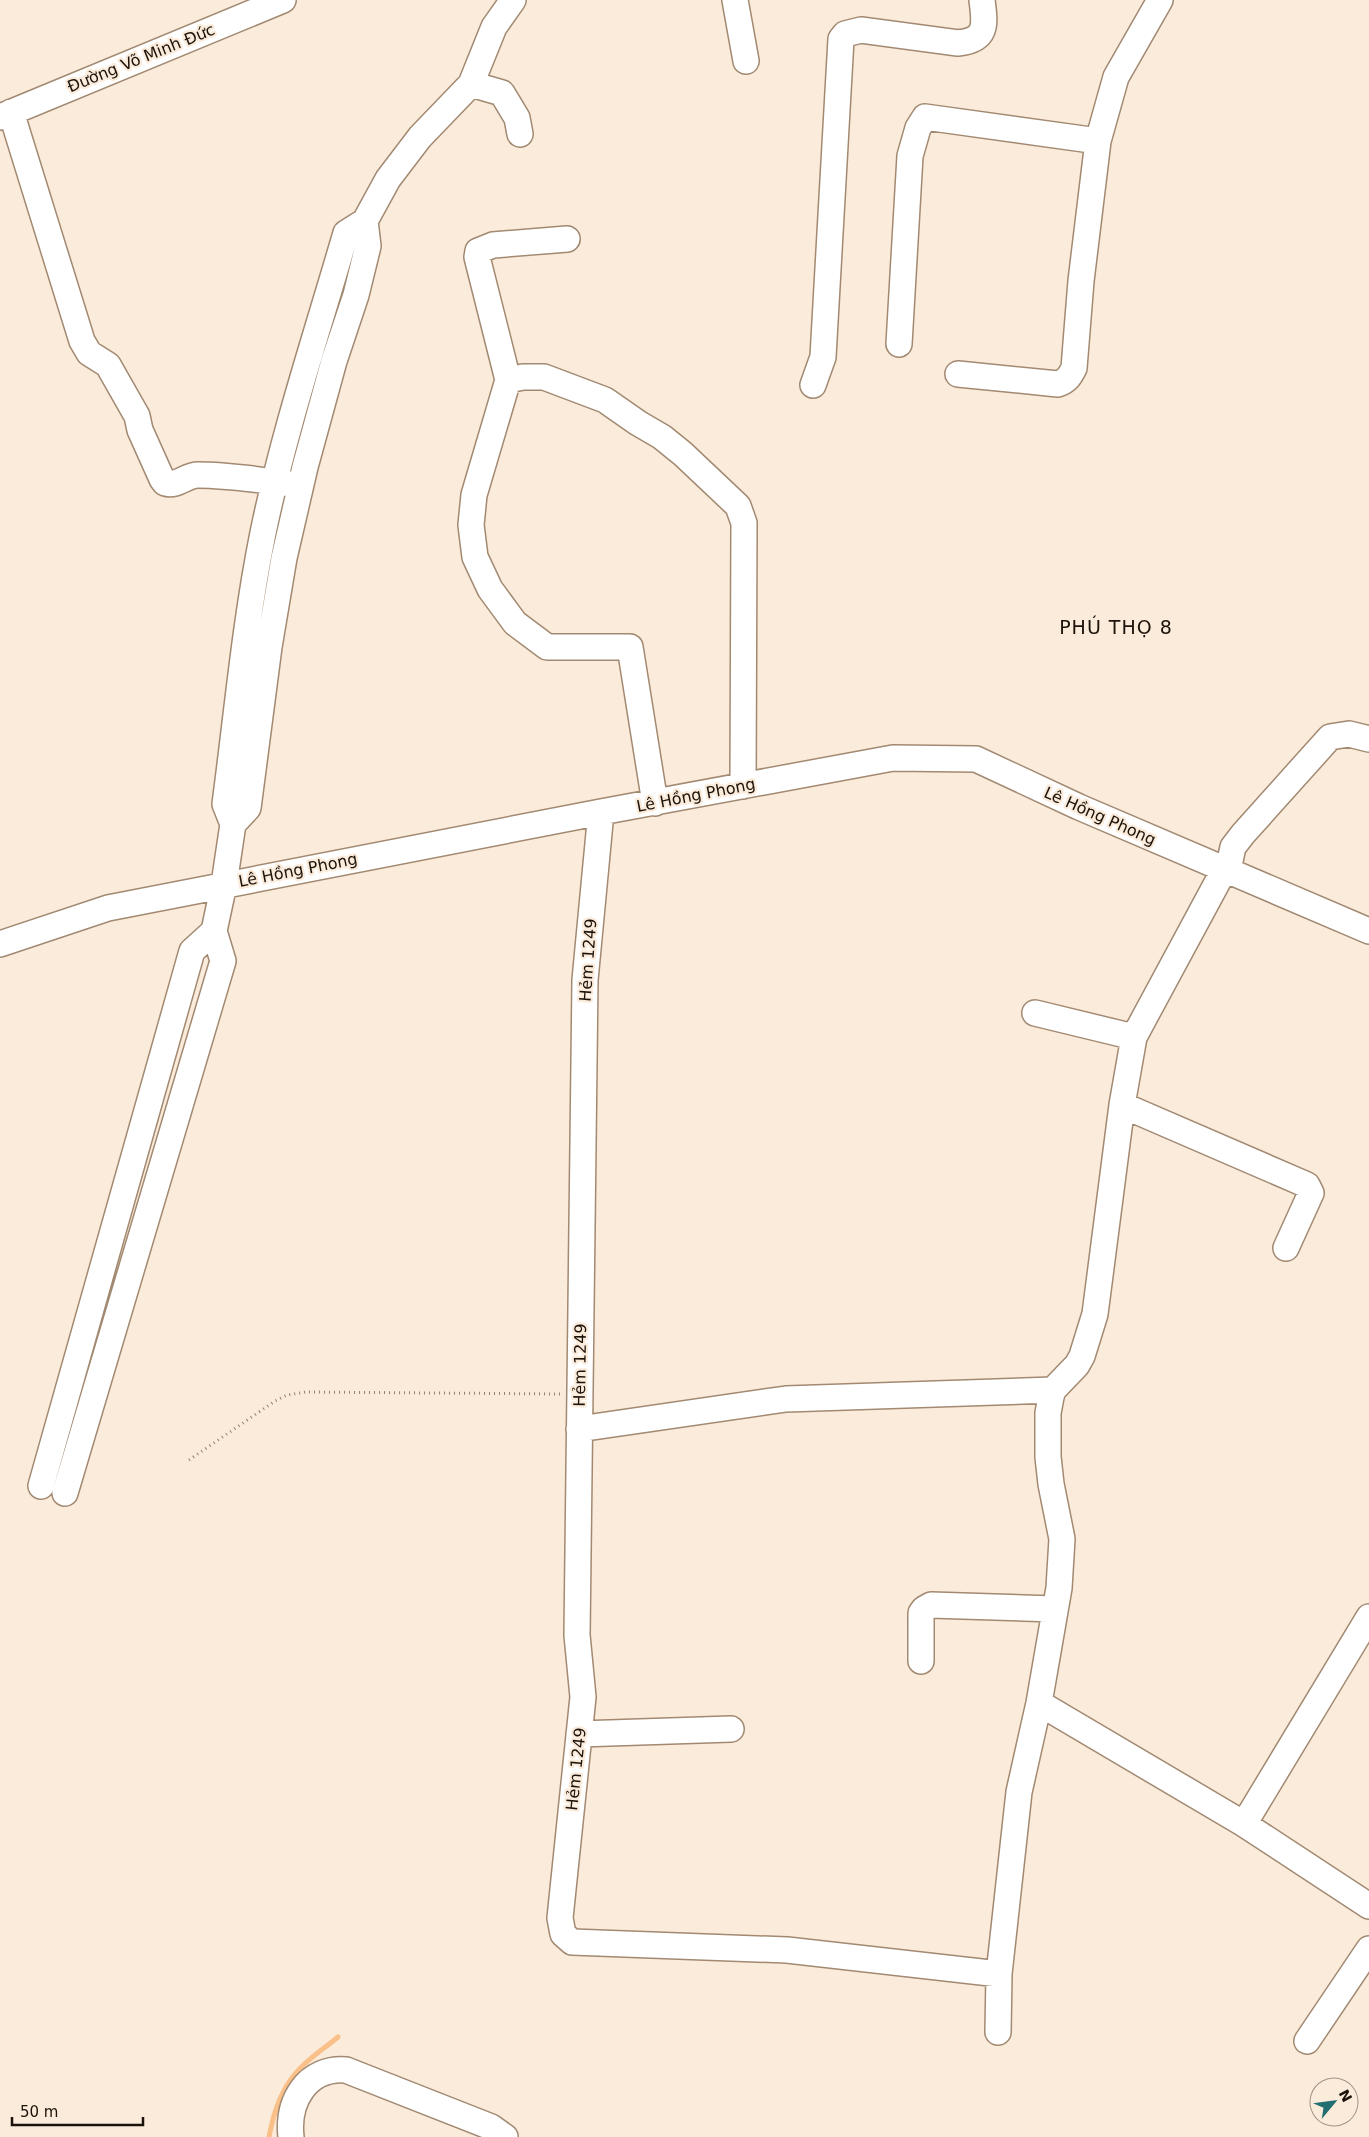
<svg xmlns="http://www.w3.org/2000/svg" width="1369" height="2137" viewBox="0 0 1369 2137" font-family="'DejaVu Sans',sans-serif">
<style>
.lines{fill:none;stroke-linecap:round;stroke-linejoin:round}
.stream{stroke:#f9c189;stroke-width:5}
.minor-casing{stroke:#a28971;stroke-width:28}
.path{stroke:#8e8175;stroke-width:3;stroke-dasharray:1 4;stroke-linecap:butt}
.minor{stroke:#fff;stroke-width:25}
.labels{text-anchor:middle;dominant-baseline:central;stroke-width:4.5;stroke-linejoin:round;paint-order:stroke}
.street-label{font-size:16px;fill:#1b1209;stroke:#fbebdb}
.quarter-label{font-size:19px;letter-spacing:1px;fill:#1b1209;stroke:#fbebdb}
</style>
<rect width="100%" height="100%" fill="#fbebdb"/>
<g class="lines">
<path class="stream" d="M269,2137c4,-22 12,-47 27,-64 11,-14 28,-24 42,-36"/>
<g class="minor-casing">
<path id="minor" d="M735,0l11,61
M471,84l31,9 15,25 3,16
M11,112l71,229 7,12 19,12 29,51 3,14 22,49 3,4c12,4 21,-8 33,-8 30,0 63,5 93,9
M0,117l283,-117
M365,221l3,25 -12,49 -22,66 -29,106 -21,91 -15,89 -21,161 -15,16 -8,-20c12,-90 20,-182 38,-271 21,-102 54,-200 83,-300l19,-12 23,-42 32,-42 51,-53 23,-57 19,-27
M567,239l-74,6 -15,6 -1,6 31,123 15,-3h21l61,23 33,23 24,14 21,17 55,52 6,17 -1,263
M899,344l11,-188 8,-28 7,-11 173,24
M958,374l100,10c9,-3 12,-8 16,-16l7,-87 17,-140 18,-64 44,-77
M508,380l-34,115 -3,30 4,32 15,32 25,34 32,24h83l25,156
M813,385l10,-28 18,-318 4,-5 16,-4 97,13c30,-3 27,-19 24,-43
M601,812l-16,168 -8,655 6,62 -23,221 3,16 9,8 215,8 212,24
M0,944l108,-36 493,-96 292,-54 83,1 103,48 290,124
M1035,1013l99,24
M1122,1105l185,80 4,8 -25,55
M579,1429l207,-30 267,-9
M41,1486l151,-535 22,-20
M65,1493l158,-532 -9,-30 10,-47 9,-60
M921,1661v-48l3,-4 7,-4 124,4
M1039,1703l205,121 125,82
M579,1734l152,-5
M1244,1824l125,-207
M998,2032l1,-58 20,-182 20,-89 20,-115 3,-49 -11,-55 -3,-27v-44l3,-16 2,-7 24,-25 5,-9 13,-42 27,-209 12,-68 90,-167 6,-9 3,-14 10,-13 87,-97 19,-3 20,5
M1307,2041l62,-92
M291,2137c-4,-36 16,-70 55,-67l145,57 14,10"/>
</g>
<path class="path" d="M189,1460l86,-59 12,-6 19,-3 254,2"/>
<use href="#minor" class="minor"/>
</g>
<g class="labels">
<g class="street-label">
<text transform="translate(141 58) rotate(-22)">Đường Võ Minh Đức</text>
<text transform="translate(696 795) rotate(-11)">Lê Hồng Phong</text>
<text transform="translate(1100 816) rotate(24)">Lê Hồng Phong</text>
<text transform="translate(298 870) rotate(-11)">Lê Hồng Phong</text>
<text transform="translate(588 960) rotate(-86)">Hẻm 1249</text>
<text transform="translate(580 1365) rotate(-89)">Hẻm 1249</text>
<text transform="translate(576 1769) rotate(-84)">Hẻm 1249</text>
</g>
<g class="quarter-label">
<text x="1116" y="627">PHÚ THỌ 8</text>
</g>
</g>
<g transform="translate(1334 2102) rotate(61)"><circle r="24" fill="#fbebdb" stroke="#a19487"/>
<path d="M0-4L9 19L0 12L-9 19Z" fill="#236e71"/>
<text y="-8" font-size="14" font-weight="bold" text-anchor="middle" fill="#1b1209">N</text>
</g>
<path d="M12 2117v8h131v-8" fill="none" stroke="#1b1209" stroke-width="2.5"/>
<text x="20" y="2117" font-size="15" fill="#1b1209" stroke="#fbebdb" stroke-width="4" paint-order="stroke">50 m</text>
</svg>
